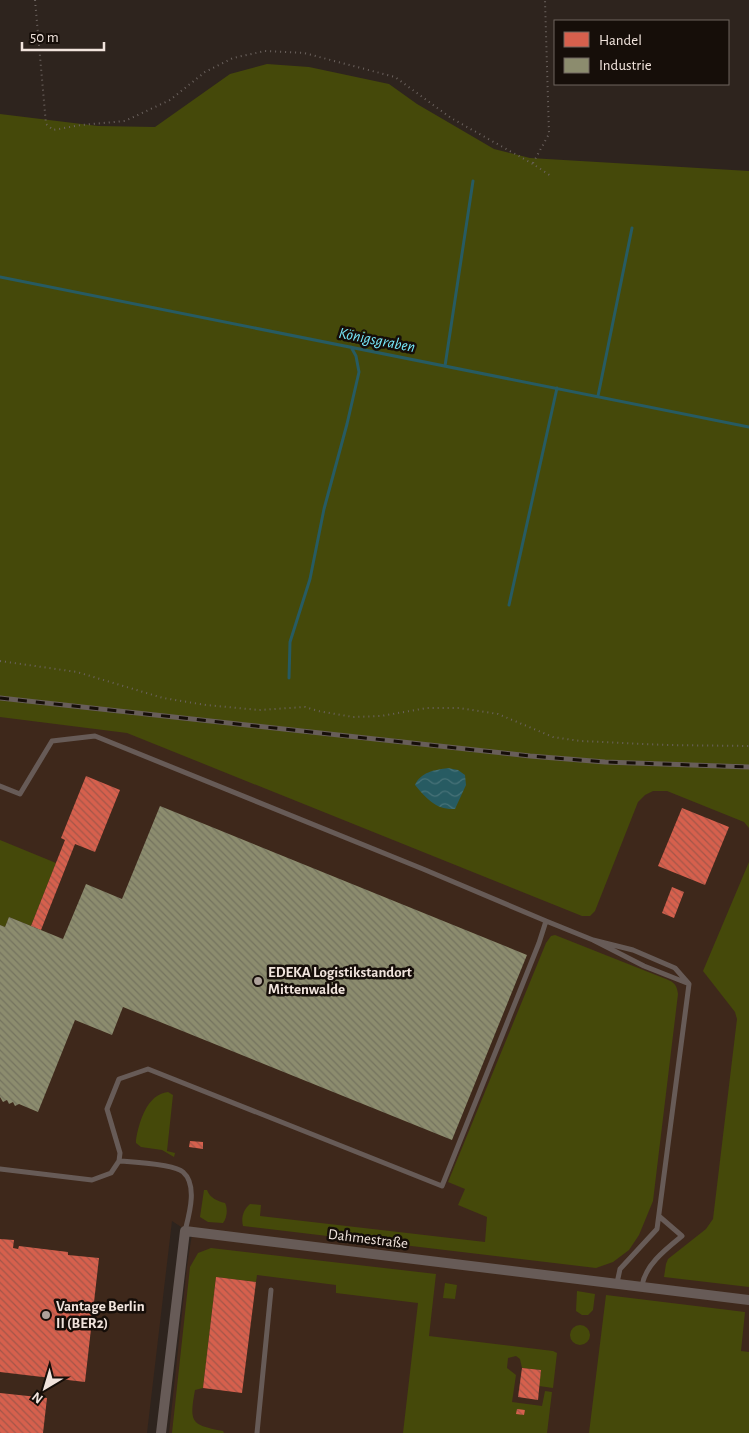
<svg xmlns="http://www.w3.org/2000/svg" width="749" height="1433" viewBox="0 0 749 1433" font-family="'Alegreya Sans',sans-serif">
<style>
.built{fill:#3e281b}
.green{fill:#45490a}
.water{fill:url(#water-waves)}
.shops{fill:url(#shops-back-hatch)}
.industry{fill:url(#industry-back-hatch)}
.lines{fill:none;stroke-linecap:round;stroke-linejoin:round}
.stream{stroke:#275b62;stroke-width:3}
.path{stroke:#6c635f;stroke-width:2;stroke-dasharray:1 4;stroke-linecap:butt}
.lane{stroke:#675b57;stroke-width:5}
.street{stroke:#675b57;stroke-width:10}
.rail-casing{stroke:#685e5a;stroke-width:5}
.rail{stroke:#160e09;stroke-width:3;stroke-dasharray:9;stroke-linecap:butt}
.poi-dot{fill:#ada19a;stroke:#160e09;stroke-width:2}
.labels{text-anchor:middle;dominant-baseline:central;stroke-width:5;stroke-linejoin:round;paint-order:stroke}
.poi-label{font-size:15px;font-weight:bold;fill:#f1e4dd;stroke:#160e09;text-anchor:start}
.street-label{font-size:15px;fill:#f1e4dd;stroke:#160e09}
.water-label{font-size:16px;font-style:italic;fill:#76e7f9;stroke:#160e09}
</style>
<defs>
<pattern id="water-waves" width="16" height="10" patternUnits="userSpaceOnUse" patternTransform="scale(1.25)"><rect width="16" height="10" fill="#275b62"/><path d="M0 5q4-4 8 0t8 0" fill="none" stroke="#477278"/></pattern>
<pattern id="shops-back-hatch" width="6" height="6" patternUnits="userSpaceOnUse" patternTransform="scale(1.25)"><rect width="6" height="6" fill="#d6604d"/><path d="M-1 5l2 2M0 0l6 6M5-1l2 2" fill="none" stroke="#a45649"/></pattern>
<pattern id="industry-back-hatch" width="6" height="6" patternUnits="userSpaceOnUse" patternTransform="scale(1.25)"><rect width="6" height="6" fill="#8c8c6e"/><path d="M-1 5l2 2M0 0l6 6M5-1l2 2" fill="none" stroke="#74735f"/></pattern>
</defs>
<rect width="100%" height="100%" fill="#2e241e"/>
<path class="built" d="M0,707l749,72v654h-580l18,-167 5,-32 -20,-13 -25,212h-147z"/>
<path class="green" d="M267,64l42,3 80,17 28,20 77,45 36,9 219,13v657l-5,-6 -77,-31h-14l-8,4 -7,7 -43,109 -5,5h-8l-455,-183 -127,-16v-603l98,12 57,1 75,-53z
M0,840l56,23 -25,63 -22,-9 -4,10 -5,-2z
M749,862v425l-85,-10 2,-13 2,-5 38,-30 7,-10 24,-200 -2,-7 -32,-41z
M555,935l111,44c8,3 11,6 12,15l-25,207 -14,34 -10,15 -16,12 -17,6 -353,-42c-2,-8 0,-16 7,-22l11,1 -1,11 225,26 2,-25 -29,-12 7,-16 -17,-7 98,-239 5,-7z
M168,1092l5,3 -6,56 8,2 -1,4 -12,-7 -21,-3 -5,-4v-3c3,-18 11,-46 32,-48z
M204,1190h3c3,8 10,11 18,13 3,6 2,15 -2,20l-15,-1 -8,-5z
M211,1248l225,26 -7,62 124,15 4,2 -4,35 -14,-2 2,-16 -19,-2 -2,-9 -4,-3 -8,2 -1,10 9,7 -4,27 30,4 3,-15 7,1 -5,41h-144l15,-130 -82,-10v-8l-79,-10 -1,7 -40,-5 -13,111 -8,2c-6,33 -4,35 28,41l1,2h-52l18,-166 8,-14z
M445,1283l12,2 -2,14 -12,-1z
M577,1291l18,3 -2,16 -5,5h-6l-6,-4z
M606,1295l139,17 -4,39 8,1v81h-160z
M570 1335a10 10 0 1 1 20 0a10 10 0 1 1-20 0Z"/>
<path class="water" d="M448,768l10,2 7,5 1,10 -11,24c-19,1 -28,-10 -40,-24 6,-13 19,-15 33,-17z"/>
<path class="shops" d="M86,776l34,14 -25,62 -20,-8 -34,86 -10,-4 34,-86 -4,-2z
M682,808l47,19 -24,58 -47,-19z
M672,887l12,5 -10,26 -12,-5z
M190,1141l13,1v7l-14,-2z
M0,1239l14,1 -1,8 5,1 1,-3 49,6v3l31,3 -14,124 -85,-10z
M216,1277l40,5 -14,111 -39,-5z
M522,1368l19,2 -3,30 -20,-3z
M0,1393l47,5 -4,35h-43z
M517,1409l8,1 -1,5 -8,-1z"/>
<path class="industry" d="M160,806l367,149 -75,185 -329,-133 -11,28 -37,-15 -37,92 -19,-8 -4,2 -2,-4 -4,2 -2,-4 -4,2 -3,-5v-172l5,2 4,-10 54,22 23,-55 36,15z"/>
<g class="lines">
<path class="stream" d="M0,277l749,150
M445,366l28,-185
M598,396l34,-168
M509,605l48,-217
M289,678l1,-36 20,-63 14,-70 23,-85 12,-52 -3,-16 -5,-9"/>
<path class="path" d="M35,0l11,124 7,6 28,-5 44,-4 45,-21 35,-28 28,-14 32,-7 39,2 91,24 56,41 82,46 18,12
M533,163l16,-29 -4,-134
M0,661l77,11 86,26 43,7 53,5 46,-3 13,4 35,6 28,-1 46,-8h32l39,6 55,23 27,4 86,4 83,1"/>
<path class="lane" d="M0,786l20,8 32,-53 43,-5 328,133 123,52 -7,22 -97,243 -294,-117 -29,10 -12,30 13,44 -1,8c13,1 55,3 64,11 15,13 6,43 2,59
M546,921l47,19 51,26 43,17
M593,940l40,10 42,18 14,16 -32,245 -37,40 -3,14
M0,1169l92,11 19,-7 8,-12
M642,1286c3,-21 24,-37 40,-50l-22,-19
M257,1433l14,-143"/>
<path class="street" d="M161,1433l24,-202 564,69"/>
<g class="rail-casing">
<path id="rail" d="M0,698l530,58 75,6 144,5"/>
</g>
<use href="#rail" class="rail"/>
</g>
<g class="poi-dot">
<circle cx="258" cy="981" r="5"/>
<circle cx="46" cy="1315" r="5"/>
</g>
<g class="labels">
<g class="poi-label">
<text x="268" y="972">EDEKA Logistikstandort<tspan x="268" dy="17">Mittenwalde</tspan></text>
<text x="56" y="1306">Vantage Berlin<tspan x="56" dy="17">II (BER2)</tspan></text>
</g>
<g class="street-label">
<text transform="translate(368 1239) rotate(7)">Dahmestraße</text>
</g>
<g class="water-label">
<text transform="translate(377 340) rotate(11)">Königsgraben</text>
</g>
</g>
<rect x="554" y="20" width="175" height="65" fill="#160e09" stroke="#6e645e"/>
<rect x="564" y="32" width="25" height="15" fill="#d6604d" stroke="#6e645e"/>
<text x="599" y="45" font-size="15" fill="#f1e4dd">Handel</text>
<rect x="564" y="58" width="25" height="15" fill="#8c8c6e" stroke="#6e645e"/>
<text x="599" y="70" font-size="15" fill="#f1e4dd">Industrie</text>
<g transform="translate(45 1388) rotate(218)" stroke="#160e09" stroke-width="4" paint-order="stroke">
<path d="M0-4L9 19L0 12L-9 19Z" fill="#f1e4dd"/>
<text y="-8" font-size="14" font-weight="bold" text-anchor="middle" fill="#f1e4dd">N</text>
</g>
<path d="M22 42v8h82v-8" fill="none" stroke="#f1e4dd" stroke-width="2.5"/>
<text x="30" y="42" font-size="15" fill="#f1e4dd" stroke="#160e09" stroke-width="4" paint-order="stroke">50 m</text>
</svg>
